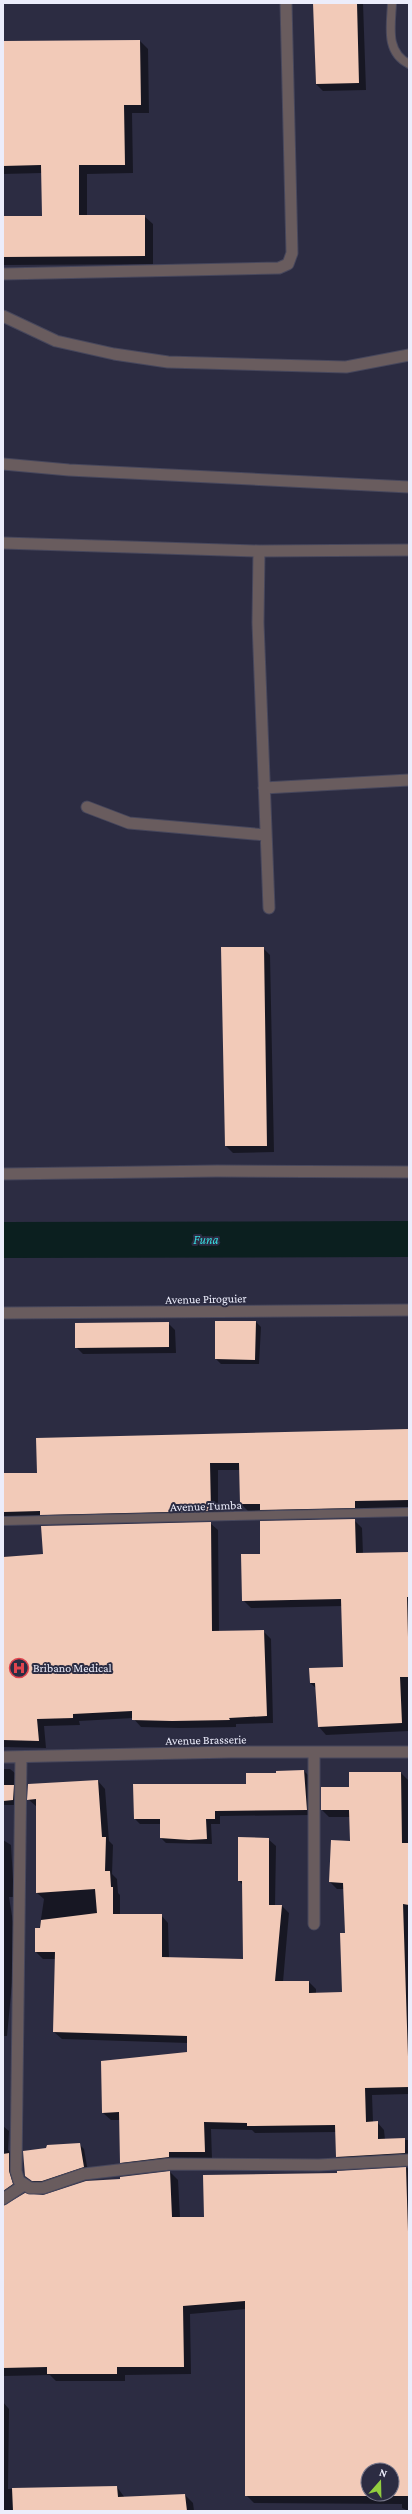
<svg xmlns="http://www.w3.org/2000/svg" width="412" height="2514" viewBox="0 0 412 2514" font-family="'Crimson Pro',serif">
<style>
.shadow{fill:#0007;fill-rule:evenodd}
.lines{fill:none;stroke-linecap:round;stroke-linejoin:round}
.river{stroke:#0b1f1f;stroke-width:36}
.building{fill:#f2cab8;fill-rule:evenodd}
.service-casing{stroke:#47475c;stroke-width:10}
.minor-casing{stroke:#47475c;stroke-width:13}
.service{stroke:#695c5e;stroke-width:8}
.minor{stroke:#695c5e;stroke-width:11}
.labels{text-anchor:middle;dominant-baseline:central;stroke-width:4;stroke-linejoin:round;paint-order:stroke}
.street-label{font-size:12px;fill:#ecedfb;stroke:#2c2c42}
.poi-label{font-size:12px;fill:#ecedfb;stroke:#2c2c42;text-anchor:start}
.water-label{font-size:13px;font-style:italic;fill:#36dadd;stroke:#2c2c42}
</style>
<rect width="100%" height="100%" fill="#2c2c42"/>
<path class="shadow" d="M314,3h49l3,87 -43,1 -7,-7z
M140,41l8,8 1,64h-17l1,60 -46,1v42h57l9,8v40l-150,1v-48h40l-1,-44 -39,1v-132z
M263,948l7,7 4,197 -41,1 -7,-7z
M256,1322l5,5 -2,37h-38l-5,-5z
M168,1323l7,7 1,23 -93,1 -7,-7z
M409,1430v78l-47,1v6l-93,2 -6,-6 -14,1 -8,-8 -1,-34h-22v48l-215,1v-45h35z
M408,1518h1v19z
M354,1520l8,8 1,26 46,-1v178l-83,4 -7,-8 -2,-38 -7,-6 34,-15 -1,-62 -92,2 -8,-8 18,-45z
M210,1523l8,7 1,102 44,-1 8,8 2,84 -37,1v3l-56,1 -39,-1 -8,-9 -54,3 1,4 -36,1 2,22 -43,-1v-190l41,-2z
M3,1769h7l5,4 2,32h-14z
M304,1771l5,5 3,39 -92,1v8h-9l1,20 -46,-1 -5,-5v-14h-21l-5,-5z
M401,1773l7,7 1,314 -37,1 1,27h4l7,8 1,10h24v20l-64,4 -8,-7 -1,-25 -81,1 -3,-3 -41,-1 1,30h-36l-48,11 -7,-8 -1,-42h-9l-8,-7 85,-60v-10l-126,-4 -8,-7 2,-73h-13l-7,-7 8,-53 -7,-6v-86l-9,-8 1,-14 69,-4 7,8 4,52 4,4 -1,29 5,5 1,14 2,2v20h41l7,8 1,35 75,2 -1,-75 -4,-4 29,-42 8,7 -1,60h7l7,7 -6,69h26l7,7v5l27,-1 3,-59 -2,-45h-7l-7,-7 21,-40 -1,-25h-21l-7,-7 28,-22z
M3,1840l8,5 3,52h-5l7,44 -9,95h-4z
M3,2126l6,5 -1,19 9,8 3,34 -15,14 38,-10 127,-24 8,8 2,38h25l133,-44v-2l71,-4v343l-7,-3v-4l-148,-1 -8,-8v-186l-56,5 1,60 -66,1v6h-69l-6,-6 -47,1zM368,2470h24v24h-24z
M79,2144l5,5 4,23 -50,13 -12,-9z
M3,2402l6,7 -1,80 109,-2 8,11 60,-3 8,8 1,8h-191z"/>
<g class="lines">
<path class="river" d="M3,1240l406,-1"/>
</g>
<path class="building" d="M313,3h44l2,80 -43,1z
M140,40l1,65h-17l1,60h-46v50h66v41l-142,1v-41h39l-1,-51 -38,1v-125z
M221,947h43l3,199h-42z
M215,1321h41l-1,39 -40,-1z
M169,1322v25l-94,1v-25z
M409,1429v71l-54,1v7l-95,2v-6h-20l-1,-41h-29l1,48 -171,4v-4l-36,1 -1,-39h34l-1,-35z
M355,1519l1,34 53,-1v45h-2l2,80h-9l2,46 -84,4 -3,-44h-5l-1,-15 34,-1 -2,-68 -99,2 -1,-47h19v-33z
M211,1522l1,109 52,-1 3,86 -38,2 1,2 -58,1 -40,-1v-9l-59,3v4l-36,1 2,22 -36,-1v-183l40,-3 -2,-28z
M304,1770l3,40 -92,1v8h-9l1,20 -18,1 -29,-2v-19h-26l-1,-35h113v-11h30v-2z
M349,1772h52l1,71h7v62l-6,-1 6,183 -44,1 1,34 12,-1v18l27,-1v15l-69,4 -1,-32 -88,1v-3l-43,-1 1,30h-36v5l-49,6 -1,-51 -17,1 -1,-52 86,-9v-16l-134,-4 2,-80h-20v-24h5l1,-8 56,-7 -2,-24 -59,4v-94l-9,1 1,-16 70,-4 4,57h4l-1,34h5l1,16h2v27h49v43l81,2 -1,-78h-4v-44l31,1v67h13l-7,76h34v12l33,-1 -2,-59h5l-2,-50 -14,-1 2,-42 19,1 -1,-31h-28v-23h28z
M3,1785h11l-1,15 -10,1z
M80,2143l4,24 -42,14h-10l-7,-5 -2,-25 23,-3 1,-3z
M9,2153v18l4,13 -10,7v-37z
M406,2167l3,97v232h-164v-195l-62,5 1,61h-67v7h-70v-7l-44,1v-162l22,-13 18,2 43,-14 34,-2v-2l50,-6 2,46h32l-1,-42 134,-2v-2zM368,2470h24v24h-24z
M117,2486l1,11 67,-3 2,17h-174l-1,-23z"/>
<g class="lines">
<g class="service-casing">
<path id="service" d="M392,3c-1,23 -7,49 17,61
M3,1521l406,-9"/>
</g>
<g class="minor-casing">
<path id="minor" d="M3,274l276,-6 9,-4 4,-11 -6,-250
M3,316l53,25 58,13 54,8 178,5 63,-12
M3,464l66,6 340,17
M3,543l256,8 150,-1
M259,551l-1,72 11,285
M264,788l145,-8
M87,807l42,16 137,12
M3,1174l214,-3 192,1
M3,1313l406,-3
M314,1752v172
M3,1757l228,-5h178
M21,1757l-5,414 3,10 11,7h13l41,-14 86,-10 149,1 90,-5
M3,2199l21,-14"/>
</g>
<use href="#service" class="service"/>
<use href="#minor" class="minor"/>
</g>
<defs>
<g id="hospital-ring" transform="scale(1)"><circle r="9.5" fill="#2c2c42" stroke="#e0444e" stroke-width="1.5"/><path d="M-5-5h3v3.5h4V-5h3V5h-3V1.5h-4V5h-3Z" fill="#e0444e"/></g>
</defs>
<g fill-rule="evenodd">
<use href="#hospital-ring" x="19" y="1668"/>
</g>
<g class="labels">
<g class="street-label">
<text transform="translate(206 1299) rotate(-1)">Avenue Piroguier</text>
<text transform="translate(206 1506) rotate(-2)">Avenue Tumba</text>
<text transform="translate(206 1740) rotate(-1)">Avenue Brasserie</text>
</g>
<g class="poi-label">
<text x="33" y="1668">Bribano Medical</text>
</g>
<g class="water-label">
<text x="206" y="1239">Funa</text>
</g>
</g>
<rect width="412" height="2514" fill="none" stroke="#ecedfb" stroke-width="8"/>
<g transform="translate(380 2482) rotate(20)"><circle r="19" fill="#2c2c42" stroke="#79798c"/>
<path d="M0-3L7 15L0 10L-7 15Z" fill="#92cd3f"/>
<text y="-6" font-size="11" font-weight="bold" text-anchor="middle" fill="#ecedfb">N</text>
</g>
</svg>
